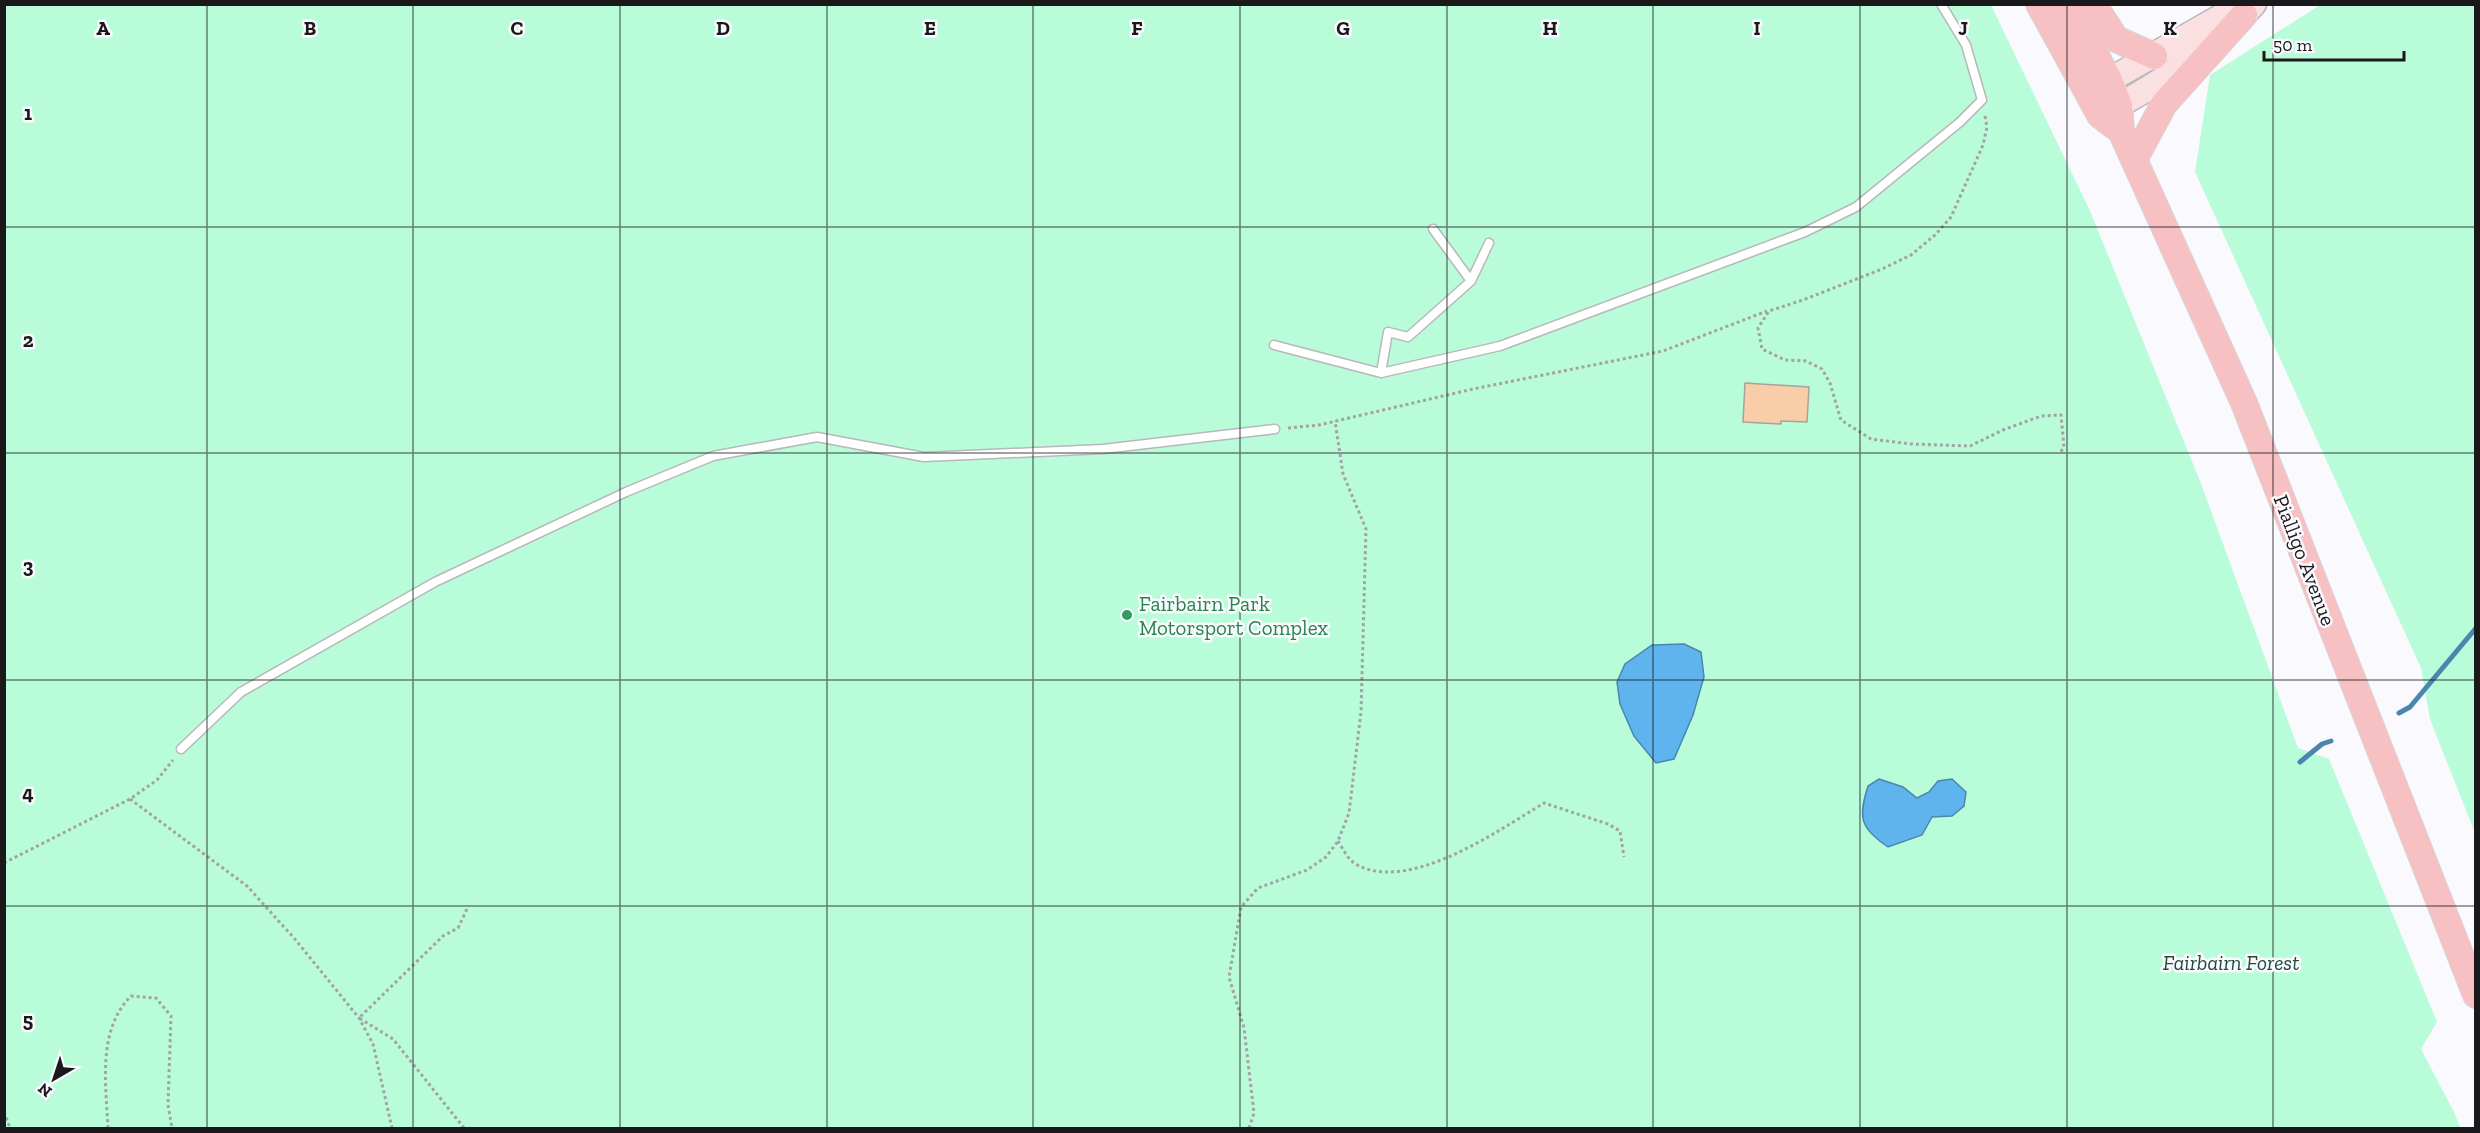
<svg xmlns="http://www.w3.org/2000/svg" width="2480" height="1133" viewBox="0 0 2480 1133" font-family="'Zilla Slab',serif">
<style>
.green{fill:#b9fcd9}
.water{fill:#60b4ed;stroke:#4b86ae;stroke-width:1.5}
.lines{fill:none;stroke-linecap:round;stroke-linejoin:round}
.stream{stroke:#4b86ae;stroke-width:5}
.building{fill:#f8cda8;stroke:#a7a29e;stroke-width:1.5}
.lane-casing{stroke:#b7b7bd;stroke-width:11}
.secondary-casing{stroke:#b7b7bd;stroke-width:27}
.primary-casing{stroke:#d6d6d6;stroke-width:28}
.path{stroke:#a3a3a7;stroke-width:3;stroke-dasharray:3 3;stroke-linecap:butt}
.lane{stroke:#fff;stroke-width:8}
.secondary{stroke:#fbe0e1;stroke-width:24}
.primary{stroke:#f7c0c2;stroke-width:26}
.grid{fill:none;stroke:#19191b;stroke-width:1.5;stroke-opacity:0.55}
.leisure-dot{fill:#2e9e5b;stroke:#faf9fe;stroke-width:2}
.labels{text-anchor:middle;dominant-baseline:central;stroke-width:5;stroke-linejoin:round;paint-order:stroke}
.street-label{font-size:21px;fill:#19191b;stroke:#faf9fe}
.leisure-label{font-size:21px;fill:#27864d;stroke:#faf9fe;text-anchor:start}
.park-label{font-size:21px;font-style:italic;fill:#214b37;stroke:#faf9fe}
.grid-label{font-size:20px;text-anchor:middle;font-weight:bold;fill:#19191b;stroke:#faf9fe;stroke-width:5;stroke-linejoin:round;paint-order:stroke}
</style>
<rect width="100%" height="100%" fill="#faf9fe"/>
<path class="green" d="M5,4l1986,1 99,206 110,270 98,267 31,11 108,263 -16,27 34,65 5,14h-2455z
M2320,5h155v828l-45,-114 -9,-51 -226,-496 15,-97z"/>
<path class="water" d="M1684,644l17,8 3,25 -11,38 -19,44 -18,4 -22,-27 -14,-32 -3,-22 8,-18 27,-19z
M1879,779l24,8 14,11 12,-6 9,-11 14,-2 14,13 -2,14 -12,10 -20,1 -10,18 -34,12c-28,-19 -30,-29 -20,-61z"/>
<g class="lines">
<path class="stream" d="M2399,713l11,-6 66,-79
M2300,762l22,-18 9,-3"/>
</g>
<path class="building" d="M1745,383l64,4 -2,35 -26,-1v3l-38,-2z"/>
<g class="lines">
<g class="lane-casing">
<path id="lane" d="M1433,229l38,52
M1274,345l107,28 119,-27 305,-114 51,-25 104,-85 22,-22 -16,-55 -25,-41
M1381,373l7,-41 20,5 63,-56 18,-38
M181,749l60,-57 194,-110 191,-90 87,-36 104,-19 107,20 179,-8 172,-20"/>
</g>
<g class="secondary-casing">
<path id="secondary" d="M2092,90l137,-78
M2100,115c51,-25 115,-68 154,-111"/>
</g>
<g class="primary-casing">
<path id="primary" d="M2039,4l61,111 21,16
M2068,4l41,76 10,26 2,25 123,272 232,592
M2093,4l23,35 38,17
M2134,160l30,-56 80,-89"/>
</g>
<path class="path" d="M1985,116l2,11 -4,18 -32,72 -16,18 -24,20 -29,14 -79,31 -34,11 -11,17 4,21 23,11 21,1 16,8 8,14 11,37 30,19 40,5 59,2 33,-16 38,-14 20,-1 3,32 -4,6
M1288,428l31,-3 154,-36 190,-38 104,-40
M130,799l117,87 47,52 65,80 14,26 19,84
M1338,841c4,6 9,17 16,22 52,33 145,-33 190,-60l64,21 12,7 4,26
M4,863l126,-64 27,-19 16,-20
M4,1112l6,16
M108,1128c-2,-43 -11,-98 23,-132l25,2 15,18 -3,89 4,23
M464,1128l-71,-89 -34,-21 84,-82 15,-8 10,-21
M1249,1128l5,-15 -10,-85 -15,-51 12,-70 17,-19 49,-18 19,-13 12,-16 11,-28 12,-101 5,-183 -23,-55 -8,-53"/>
<use href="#lane" class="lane"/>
<use href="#secondary" class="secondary"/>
<use href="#primary" class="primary"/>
</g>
<path class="grid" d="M207,4v1124M413,4v1124M620,4v1124M827,4v1124M1033,4v1124M1240,4v1124M1447,4v1124M1653,4v1124M1860,4v1124M2067,4v1124M2273,4v1124M4,227h2472M4,453h2472M4,680h2472M4,906h2472"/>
<circle class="leisure-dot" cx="1127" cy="615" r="6"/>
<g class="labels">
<g class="street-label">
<text transform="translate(2305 560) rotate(69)">Pialligo Avenue</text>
</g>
<g class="leisure-label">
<text x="1139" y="603">Fairbairn Park<tspan x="1139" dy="24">Motorsport Complex</tspan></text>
</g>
<g class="park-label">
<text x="2231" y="962">Fairbairn Forest</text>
</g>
</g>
<g class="grid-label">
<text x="103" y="35">A</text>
<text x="310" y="35">B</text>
<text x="517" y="35">C</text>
<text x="723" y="35">D</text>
<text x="930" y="35">E</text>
<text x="1137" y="35">F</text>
<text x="1343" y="35">G</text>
<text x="1550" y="35">H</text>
<text x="1757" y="35">I</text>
<text x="1963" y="35">J</text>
<text x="2170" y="35">K</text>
<text x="28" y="120">1</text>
<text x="28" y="347">2</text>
<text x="28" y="573">3</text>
<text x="28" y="800">4</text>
<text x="28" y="1027">5</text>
</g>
<rect width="2480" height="1133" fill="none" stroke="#19191b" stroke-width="12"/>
<g transform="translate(54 1079) rotate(219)" stroke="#faf9fe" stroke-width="4.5" paint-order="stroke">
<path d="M0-4.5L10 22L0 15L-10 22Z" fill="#19191b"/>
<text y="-9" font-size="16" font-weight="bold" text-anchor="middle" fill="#19191b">N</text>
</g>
<path d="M2264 51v9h140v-9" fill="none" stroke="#19191b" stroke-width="3"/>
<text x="2273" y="51" font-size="18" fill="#19191b" stroke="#faf9fe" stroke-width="4.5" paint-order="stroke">50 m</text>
</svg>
